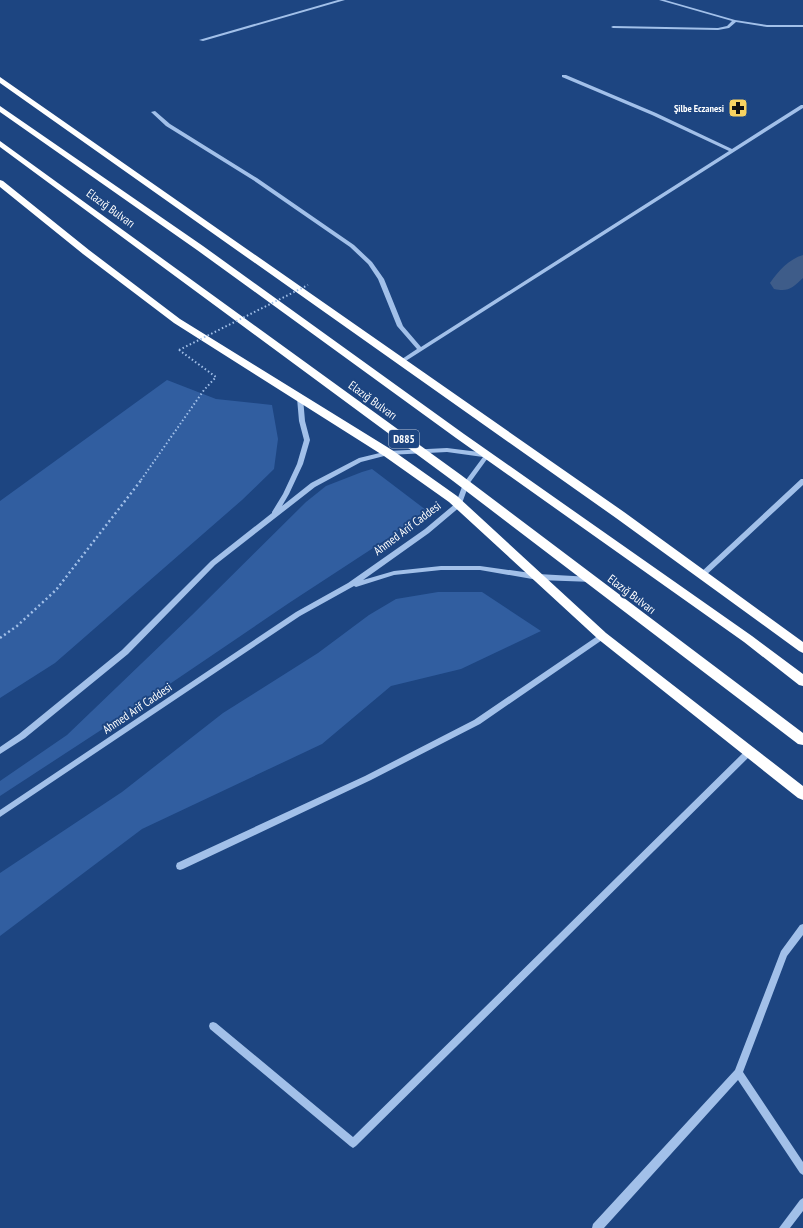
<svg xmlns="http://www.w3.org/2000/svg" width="803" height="1228" viewBox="0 0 803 1228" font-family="'PT Sans Narrow',sans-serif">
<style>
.green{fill:#315ea0}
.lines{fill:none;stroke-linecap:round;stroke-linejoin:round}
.canal{fill:#3e5c89;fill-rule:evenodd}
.path-far1{stroke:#a2c0e9;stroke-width:2;stroke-dasharray:1.5 2.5;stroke-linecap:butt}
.path{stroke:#a2c0e9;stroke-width:2.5;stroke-dasharray:2 3;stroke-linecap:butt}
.minor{fill:#a2c0e9;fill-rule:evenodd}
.highway{fill:#fff;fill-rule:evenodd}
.path-bridge{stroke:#a2c0e9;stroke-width:2;stroke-dasharray:1.5 2.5;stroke-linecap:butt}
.labels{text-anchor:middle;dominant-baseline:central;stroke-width:4;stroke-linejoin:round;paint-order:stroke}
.far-poi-label{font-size:10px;font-weight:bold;fill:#fff;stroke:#1d4581;text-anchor:end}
.shield{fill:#1d4581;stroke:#bbc7d9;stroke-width:1}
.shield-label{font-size:11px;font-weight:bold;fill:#fff}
.street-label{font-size:12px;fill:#fff;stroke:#1d4581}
</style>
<rect width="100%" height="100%" fill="#1d4581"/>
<path class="green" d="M167,380l49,19 56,6 6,34 -4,30 -32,31 -187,163 -55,35v-197z
M372,469l54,41 -36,27 -101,66 -168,114 -121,79v-15l67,-46 125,-120 114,-113 20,-16 36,-14z
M438,592h44l59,39 -80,38 -70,17 -69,58 -180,85 -142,107v-63l122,-81 101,-79 95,-60 51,-38 27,-16z"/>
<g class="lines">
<path class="canal" d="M803,255v23c-11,10 -14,14 -29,11l-4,-6c8,-12 19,-24 33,-28z"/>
<path class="path-far1" d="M141,480l63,-90 12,-13 -37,-27"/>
<path class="path" d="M0,638l17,-12 39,-36 86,-111"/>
<path class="minor" d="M338,0h7l-142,41 -4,-1z
M659,0h6l70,20 32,5h36v2h-36l-31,-5 -7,6 -11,2 -105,-2 -2,-1 2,-1 105,2 9,-2 5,-5z
M562,75h4l90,38 76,36 69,-44h2v3l-402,256 -3,-2 1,-1 18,-12 -20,-23 -19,-47 -10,-15 -18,-17 -97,-67 -87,-54 -15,-14 4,-1 15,13 87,54 97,67 18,17 12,17 19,47 18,21 308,-196 -77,-36 -90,-38z
M300,396l3,2 2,23 5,19 -7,24 -14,30 -7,12 29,-23 48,-25 29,-7 59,-3 40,5 3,2 -21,29 -8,22 -32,27 -66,47 31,-9 47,-5h39l58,8 53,3 2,1 1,2 -1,2 -55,-2 -58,-10h-39l-47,5 -38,12 -2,-1 -54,30 -300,201v-7l296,-198 52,-29 77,-54 31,-26 7,-19 20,-27 -36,-5 -59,3 -27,7 -46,25 -100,78 -87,89 -103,84 -25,16v-7l19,-13 103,-84 89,-89 61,-48v-1l11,-18 14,-30 7,-24 -5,-19 -2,-23z
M801,479h2v6l-99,92h-4l-1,-2 1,-2z
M602,633l3,1 1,2 -1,2 -125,86 -109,56 -188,89 -3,1 -3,-1 -1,-3 1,-3 188,-87 109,-56z
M749,749l3,1 1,2 -1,2 -396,392 -3,2 -3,-2 -140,-117 -1,-3 1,-3 3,-1 3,1 137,114 393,-387z
M803,924v11l-16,21 -44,116 60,90v13l-3,-2 -62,-93 -134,148h-12l1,-4 142,-154 46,-119 19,-26z
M803,1198v13l-13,17h-11l21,-28z"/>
<path class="highway" d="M0,77l624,435 179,130v11l-4,-2 -183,-133 -616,-435z
M0,106l203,140 261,188 288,202 51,38v12l-4,-1 -55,-43 -288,-204 -259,-188 -197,-138z
M0,141l461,334 342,258v12l-5,-1 -345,-263 -453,-334z
M0,180l3,1 86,69 91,69 212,131 65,46 149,137 197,153v14l-5,-2 -200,-159 -149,-137 -65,-46 -210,-133 -91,-69 -83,-67z"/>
<path class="path-bridge" d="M179,350l129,-65"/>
</g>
<defs>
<g id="pharmacy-square" transform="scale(1)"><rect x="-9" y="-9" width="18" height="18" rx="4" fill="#f9d361" stroke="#1d4581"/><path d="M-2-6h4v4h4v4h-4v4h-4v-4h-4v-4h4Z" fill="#111"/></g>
</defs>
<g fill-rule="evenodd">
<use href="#pharmacy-square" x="738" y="108"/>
</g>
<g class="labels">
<g class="far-poi-label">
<text x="724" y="108">Şilbe Eczanesi</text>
</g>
<rect class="shield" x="389" y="430" width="30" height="18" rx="3"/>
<g class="shield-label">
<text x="404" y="439">D885</text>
</g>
<g class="street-label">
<text transform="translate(111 208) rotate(36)">Elazığ Bulvarı</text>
<text transform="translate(373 400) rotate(36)">Elazığ Bulvarı</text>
<text transform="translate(407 528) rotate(-37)">Ahmed Arif Caddesi</text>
<text transform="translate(632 594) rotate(37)">Elazığ Bulvarı</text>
<text transform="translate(137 708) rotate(-34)">Ahmed Arif Caddesi</text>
</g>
</g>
</svg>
